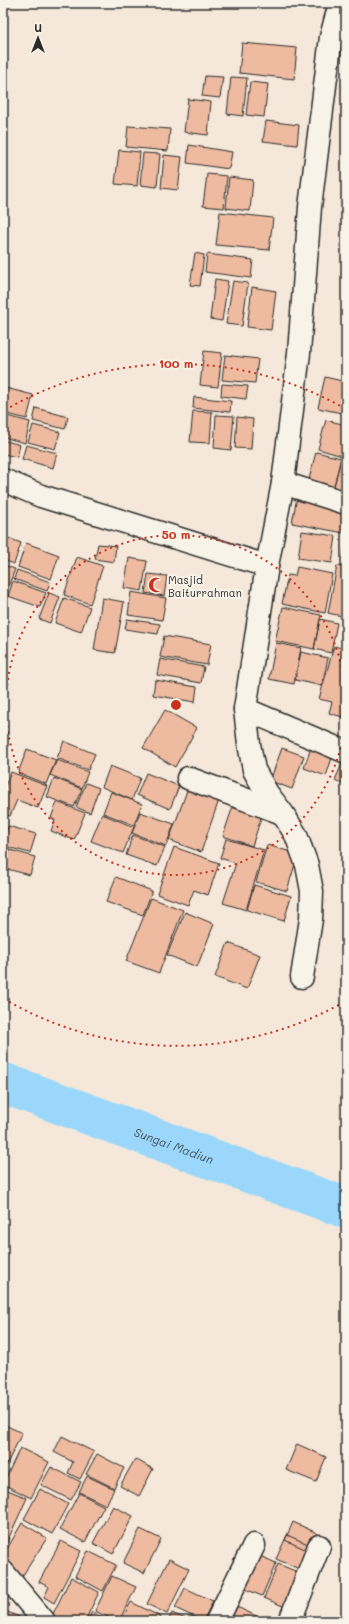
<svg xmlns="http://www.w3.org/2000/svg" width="349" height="1624" viewBox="0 0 349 1624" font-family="Mali,sans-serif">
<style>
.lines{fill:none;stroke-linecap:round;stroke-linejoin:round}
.river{stroke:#9ad7fb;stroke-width:41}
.building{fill:#efbba0;stroke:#2b2b2b}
.street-casing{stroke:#2b2b2b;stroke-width:25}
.secondary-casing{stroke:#2b2b2b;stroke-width:25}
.street{stroke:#f7f3e8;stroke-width:22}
.secondary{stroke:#f7f3e8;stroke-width:22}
.ring{fill:none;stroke:#c8321e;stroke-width:2;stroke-dasharray:2 4}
.labels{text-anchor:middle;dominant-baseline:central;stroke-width:4;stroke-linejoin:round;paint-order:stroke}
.poi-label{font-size:11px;fill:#2b2b2b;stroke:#f7f3e8;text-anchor:start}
.water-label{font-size:12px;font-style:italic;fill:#47565f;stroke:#f7f3e8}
.centre{fill:#c8321e;stroke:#f7f3e8;stroke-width:2}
.ring-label{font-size:12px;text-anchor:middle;font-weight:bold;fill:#c8321e;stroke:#f7f3e8;stroke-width:4;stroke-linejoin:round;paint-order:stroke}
</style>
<rect width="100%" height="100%" fill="#f5e8da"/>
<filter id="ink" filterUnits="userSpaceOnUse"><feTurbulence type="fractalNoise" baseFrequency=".025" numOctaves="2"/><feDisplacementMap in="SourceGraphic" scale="8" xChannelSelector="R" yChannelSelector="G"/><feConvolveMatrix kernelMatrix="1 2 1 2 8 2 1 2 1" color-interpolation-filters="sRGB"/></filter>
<g filter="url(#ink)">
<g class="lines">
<path class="river" id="s1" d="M3,1083l343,125"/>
</g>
<path class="building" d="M242,43l55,5 -3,31 -55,-6z
M205,76l18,1 -3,21 -18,-2z
M231,77l16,1 -4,38 -16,-2z
M250,82l18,2 -4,33 -18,-2z
M188,99l23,3 -3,33 -24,-3z
M266,121l33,4 -2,20 -34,-4z
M128,126l42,3 -2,22 -42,-4z
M189,145l43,7 -3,17 -42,-6z
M119,150l21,2 -3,34 -22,-2z
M143,153l17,1 -3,33 -17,-2z
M164,155l18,2 -4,33 -17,-2z
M207,174l20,2 -3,32 -21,-2z
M229,177l24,3 -3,31 -24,-3z
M220,212l53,6 -4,32 -53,-5z
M195,253l9,2 -4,31 -10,-1z
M207,254l46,6 -2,18 -46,-6z
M215,279l13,2 -6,40 -12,-2z
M233,281l15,2 -6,43 -16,-2z
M252,287l24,4 -5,39 -24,-3z
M204,351l18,2 -4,34 -18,-2z
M225,355l33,4 -3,24 -33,-3z
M325,377l21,5v32l-28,-6z
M222,384l26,2 -2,13 -25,-3z
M6,388l27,7 -6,24 -24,-6v-11z
M194,397l37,4 -1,11 -37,-4z
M36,408l32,9 -3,12 -32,-8z
M193,411l19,1 -2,31 -20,-1z
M3,415l27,7 -5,21 -22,-6z
M216,415l18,1 -3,34 -17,-2z
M237,417l16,2 -2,30 -16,-1z
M326,420l20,5v32l-28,-8z
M33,425l27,7 -5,17 -27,-7z
M3,440l17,5 -3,12 -14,-3z
M26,445l31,8 -4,15 -31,-9z
M316,452l25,6 -9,36 -25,-7z
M341,458l5,2v38l-14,-4z
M297,497l49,8v16l-2,12 -52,-10z
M302,531l34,5 -4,27 -34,-5z
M3,536l18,7 -7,21 -11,-4z
M346,538v19h-3z
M26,543l33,12 -8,24 -33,-12z
M98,544l18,2 -2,16 -19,-3z
M77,557l26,9 -13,38 -26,-9z
M129,558l18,3 -5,30 -18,-3z
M3,565l12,4 -9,24 -3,-2z
M337,566l9,1v50l-18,-4z
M297,567l35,7 -7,39 -43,-9 6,-29 7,1z
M17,570l33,12 -3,9 -33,-12z
M148,574l19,2 -3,20 -19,-3z
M13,581l33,12 -6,14 -32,-11z
M131,592l35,6 -4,22 -34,-5z
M49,593l11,4 -10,26 -11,-4z
M64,598l26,9 -9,25 -26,-9z
M102,598l22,4 -9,51 -21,-3z
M283,607l38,8 -7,34 -39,-8z
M127,619l33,5 -2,10 -33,-5z
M320,619l17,4 -6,30 -17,-4z
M164,636l47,8 -4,21 -47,-8z
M276,643l25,5 -7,36 -25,-5z
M334,646l12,3v69l-17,-5 3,-11 -13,-3z
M301,652l27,6 -6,28 -27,-6z
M160,659l44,8 -3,16 -44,-8z
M155,680l42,7 -2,15 -42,-7z
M165,710l32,18 -22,39 -32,-19z
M64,741l31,13 -7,16 -31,-12z
M313,742l22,7 -9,27 -22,-8z
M282,748l22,8 -12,33 -22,-8z
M27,749l29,11 -10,24 -28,-11z
M346,755v30l-11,-5z
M57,760l31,12 -6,16 -32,-13z
M110,766l30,12 -8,22 -30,-13z
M11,772l36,14 -9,22 -21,-8 -7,16 -7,-2v-23z
M146,773l33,13 -9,23 -33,-14z
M54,778l28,11 -8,18 -27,-10z
M86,783l13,5 -9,25 -14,-6z
M189,785l31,12 -19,55 -32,-12z
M111,792l31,12 -8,21 -31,-12z
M57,802l28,11 -11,27 -23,-9 4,-11 -4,-2z
M234,803l29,9 -11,34 -29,-10z
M140,812l34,12 -8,22 -34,-13z
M102,814l32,13 -11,26 -32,-12z
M8,826l28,8 -6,19 -27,-7z
M133,835l32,12 -8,19 -31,-11z
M226,839l38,11 -18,60 -23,-7 13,-40 -16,-5z
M267,845l31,9 -11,37 -31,-9z
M174,847l45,16 -11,32 -14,-5 -6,15 -31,-11z
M3,848l32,9 -5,18 -27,-7z
M116,877l36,14 -9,24 -37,-13z
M254,885l37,11 -7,25 -37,-11z
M151,898l32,12 -24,63 -33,-12z
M185,912l29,12 -17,43 -30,-12z
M228,943l32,12 -13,34 -32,-12z
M3,1376l5,2 -5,12z
M3,1424l19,9 -16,33 -3,-1z
M62,1436l32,16 -14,27 -12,-6 5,-11 -19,-10z
M297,1444l29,13 -10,25 -30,-12z
M20,1448l29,14 -18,36 -28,-14z
M97,1454l27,14 -10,20 -28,-14z
M135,1459l18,10 -14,27 -19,-10z
M51,1467l30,15 -10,18 -30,-15z
M87,1476l27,13 -8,16 -27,-13z
M3,1488l24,10 -22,48 -2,-1z
M40,1489l28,15 -16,30 -28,-15z
M79,1493l25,13 -19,36 -25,-13z
M113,1506l20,10 -20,38 -20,-11z
M293,1522l24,11 -8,18 -24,-11z
M22,1523l25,15 -26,40 -18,-19v-3z
M140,1529l21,10 -17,34 -21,-10z
M287,1535l28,12 -11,24 -28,-12z
M61,1541l20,10 -27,52 -10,-6 5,-10 -10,-5z
M88,1551l28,14 -13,26 -28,-15z
M253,1553l23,10 -14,33 -24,-10z
M169,1559l20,10 -22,45 -20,-10z
M278,1564l22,9 -15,34 -21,-9z
M112,1576l24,11 -17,34h-3l-21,-10z
M71,1577l28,15 -14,29h-8l-4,-2 -1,2h-11l-9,-5z
M185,1588l28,13 -10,20 -28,-13z
M131,1602l30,15 -2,4h-38z
M237,1607l30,14h-37z
M3,1610l23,10 -1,1h-22z
M92,1612l18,9h-23z
M172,1613l18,8h-22z"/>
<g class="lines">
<g class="street-casing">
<path id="street" d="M3,480l38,16 226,70
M283,483l63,20
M245,709l4,35 5,26 13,23 16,21 13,21 11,30 5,26 -1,28 -9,58
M188,778l94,35
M3,1572l41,49
M217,1621l37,-76
M290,1621l29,-75"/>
</g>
<g class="secondary-casing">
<path id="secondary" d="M340,3l-9,34 -21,170 -11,146 -16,130 -16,83 -22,143 101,43"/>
</g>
<use href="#street" class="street"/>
<use href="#secondary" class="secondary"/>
</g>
</g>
<g class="ring">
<path d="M346 706A170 170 0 1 1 346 704"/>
<path d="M344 1002A341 341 0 0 1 6 1000M5 410A341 341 0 0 1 344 408"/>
</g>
<defs>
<g id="mosque-bare" transform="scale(1.2)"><path d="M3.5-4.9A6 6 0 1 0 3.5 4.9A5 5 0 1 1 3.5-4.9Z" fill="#c8321e" stroke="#f7f3e8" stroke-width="2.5" paint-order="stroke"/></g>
</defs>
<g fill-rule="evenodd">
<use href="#mosque-bare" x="156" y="585"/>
</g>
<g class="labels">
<g class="poi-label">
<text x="168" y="579">Masjid<tspan x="168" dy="13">Baiturrahman</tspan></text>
</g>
<g class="water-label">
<text stroke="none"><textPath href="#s1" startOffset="182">Sungai Madiun</textPath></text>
</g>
</g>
<circle cx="176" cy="705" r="6" class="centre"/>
<g class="ring-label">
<text x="176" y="368">100 m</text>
<text x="176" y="539">50 m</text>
</g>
<rect width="349" height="1624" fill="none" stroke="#f7f3e8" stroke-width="16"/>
<rect x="8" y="8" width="333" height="1608" fill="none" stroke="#2b2b2b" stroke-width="1.5" filter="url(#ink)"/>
<g transform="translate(38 38)" stroke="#f7f3e8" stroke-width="3" paint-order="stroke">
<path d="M0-3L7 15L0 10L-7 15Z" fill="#2b2b2b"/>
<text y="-6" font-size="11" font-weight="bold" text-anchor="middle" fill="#2b2b2b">U</text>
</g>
</svg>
